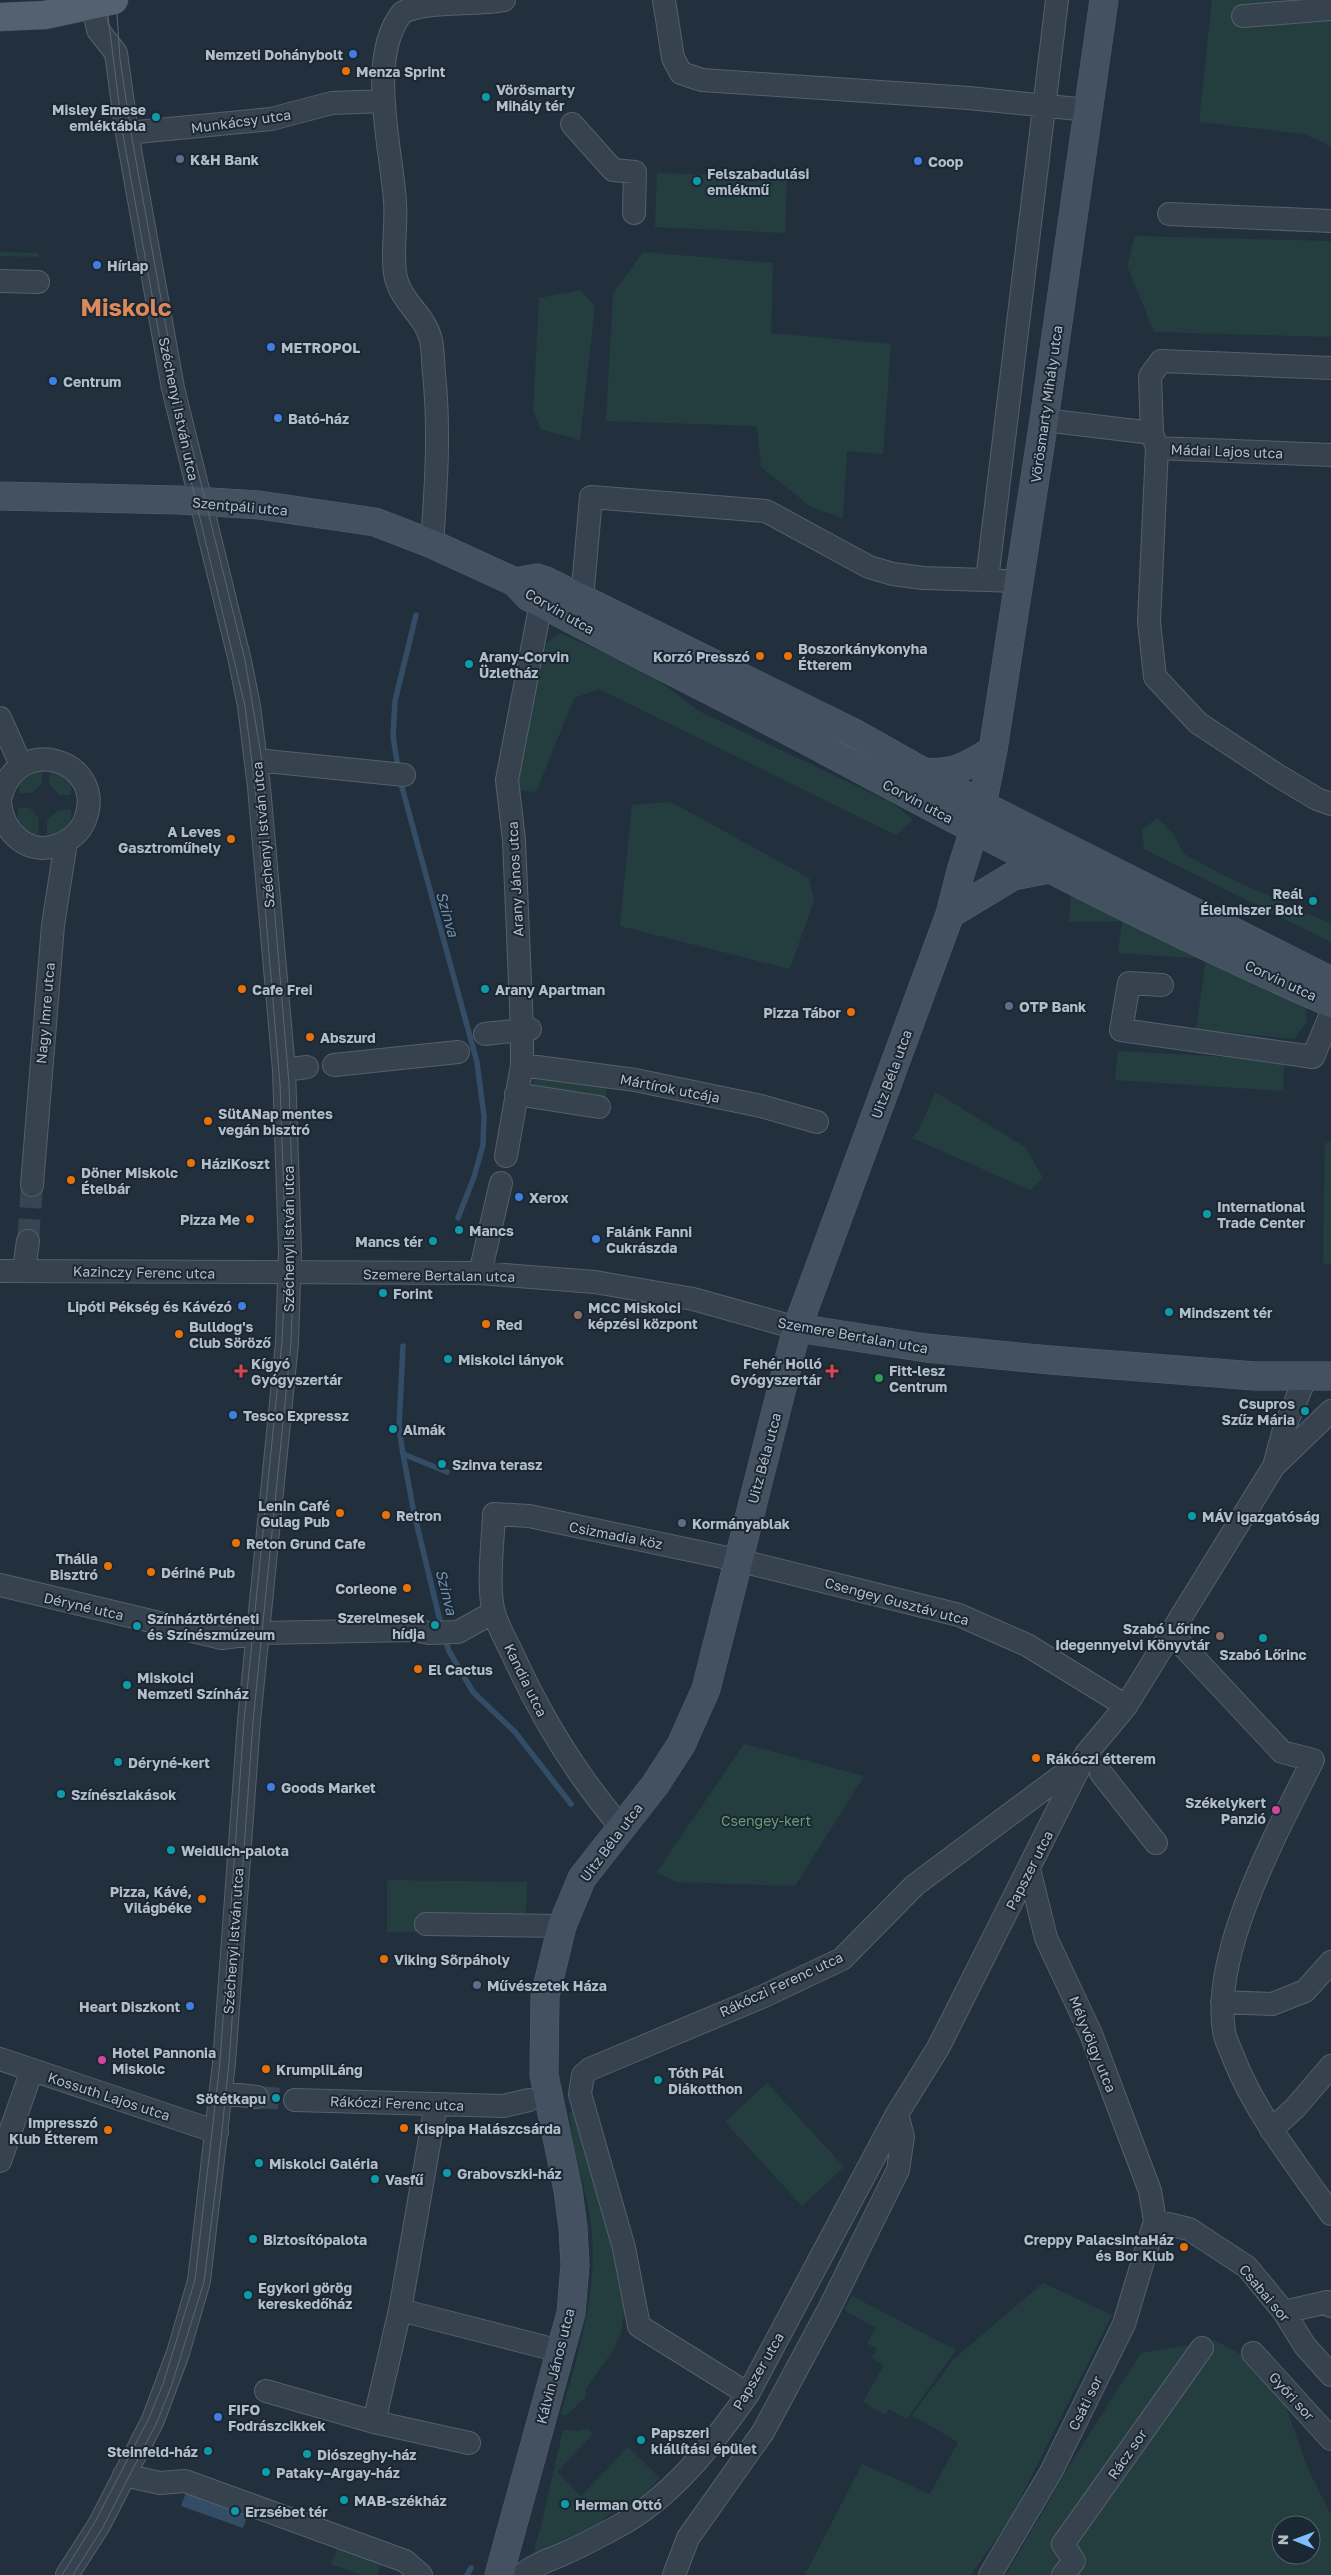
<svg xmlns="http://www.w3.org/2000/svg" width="1331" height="2575" viewBox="0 0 1331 2575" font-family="'Golos Text',sans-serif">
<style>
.green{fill:#243e3f;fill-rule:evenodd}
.water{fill:#344d67}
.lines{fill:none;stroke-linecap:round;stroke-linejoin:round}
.stream{stroke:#344d67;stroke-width:5.5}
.street-tunnel{stroke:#374553;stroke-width:22;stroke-dasharray:22 11;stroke-linecap:butt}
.street-casing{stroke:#54606c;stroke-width:24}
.secondary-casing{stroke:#54606c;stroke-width:29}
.primary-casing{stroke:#3f4b57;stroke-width:29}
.street{stroke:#36424e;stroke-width:22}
.secondary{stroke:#435161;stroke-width:28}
.primary{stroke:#54616e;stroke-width:28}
.tram{stroke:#576675;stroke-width:1}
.shop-dot{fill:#3f7fe0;stroke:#1b2733;stroke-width:2}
.food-dot{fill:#e8710a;stroke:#1b2733;stroke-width:2}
.culture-dot{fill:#0f9aa8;stroke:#1b2733;stroke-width:2}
.service-dot{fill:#5c6f8a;stroke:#1b2733;stroke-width:2}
.education-dot{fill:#8d6e63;stroke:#1b2733;stroke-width:2}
.health-dot{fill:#e0444e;stroke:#1b2733;stroke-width:2}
.leisure-dot{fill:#2e9e5b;stroke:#1b2733;stroke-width:2}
.hotel-dot{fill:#d1479c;stroke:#1b2733;stroke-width:2}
.labels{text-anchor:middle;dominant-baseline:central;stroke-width:4;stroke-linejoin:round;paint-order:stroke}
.poi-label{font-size:14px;font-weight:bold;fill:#b1bdc9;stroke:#1b2733;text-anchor:start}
.street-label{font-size:14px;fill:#b1bdc9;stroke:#1b2733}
.park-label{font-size:14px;fill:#679c6f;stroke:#1b2733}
.water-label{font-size:15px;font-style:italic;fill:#7090af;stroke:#1b2733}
.town-label{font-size:24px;font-weight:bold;fill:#db885a;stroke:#1b2733}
</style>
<rect width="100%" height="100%" fill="#22303e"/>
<path class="green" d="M1212,0h119v146l-27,-12 -105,-12z
M657,173l130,5 -2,55 -130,-6z
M1135,236l196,5v96l-177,-5 -27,-66z
M0,252l38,1 1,4 -39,-1z
M643,252l130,11 -2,70 120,11 -8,110 -36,-3 -4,67 -32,-11 -50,-40 -4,-41 -151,-5 7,-127z
M581,290l14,17 -15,133 -39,-11 -8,-18 6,-113z
M560,633l87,39 52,39 193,92 21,17 -17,15 -297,-146 -25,9 -38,94 -20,-2 25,-143z
M42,769v14l-10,10h-13v-13l4,-8z
M50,769h13l8,13v13h-12l-10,-12z
M671,802l138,76 5,22 -24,69 -170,-43 12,-121z
M18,808h12l9,11 -1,15h-12l-8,-13z
M59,810h12v13l-12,11h-12v-14z
M1157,818l15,14 12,22 45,24 102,46v18l-187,-93 -2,-19z
M1071,896l20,2 214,98 2,25 -13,18 -98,-10 10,-70 -88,-6 4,-32 -53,1z
M1118,1051l166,9 -1,31 -168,-11z
M534,1077l73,9 -2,17 -73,-9z
M935,1092l90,55 18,31 -13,12 -118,-52 7,-8z
M1325,1143h6v121h-8z
M744,1744l120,32 -69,110 -119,-4 -19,-10z
M387,1880l140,2 -1,37 -102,13h-37z
M767,2083l77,84 -42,39 -77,-84z
M578,2105l36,125 11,77 -4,26 -7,16 -29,41 1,6 -20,20 -5,-2c18,-63 38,-125 30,-191 -5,-37 -19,-72 -22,-109z
M1043,2283l69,32 -102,204 -39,56h-166l57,-111 68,30 28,-52 -46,-27 42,-56z
M852,2296l104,54 -49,69 -18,-10 -4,6 -22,-13 21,-37 -12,-7 5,-9 -10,-6 9,-15 -32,-18z
M1216,2341l58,31 33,95 24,48v60h-325l65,-112 70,-110zM1281,2525h30v30h-30z
M587,2428l6,6 -36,38 24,24 47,-49 32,31 -28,29 -5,-7 -24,19 1,6 -64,31 -6,-6 8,-28 21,-92 15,1z
M338,2547l43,16 -4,12h-15l-31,-11z"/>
<path class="water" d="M187,2490l62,22 -6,16 -62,-22z"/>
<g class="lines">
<path class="stream" d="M398,768l-5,-32 2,-35 21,-86
M400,780l77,282 7,54 -1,29 -9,32 -16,41
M403,1346l-4,81 4,27 11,59 28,116
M403,1454l44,18
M445,1638l4,13 24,41 42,40 56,72
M467,2575l4,-7"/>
<path class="street-tunnel" d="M28,1241l4,-56
M257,2097l38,3"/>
<g class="street-casing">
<path id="street" d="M664,0l9,58 8,15 21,7 267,18 119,12
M1243,16l88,-7
M572,124l41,46 22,2 -1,41
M127,133l144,-14 61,-16 51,-2
M1169,214l162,7
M0,281l38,1
M1044,420l108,13 5,15 -8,174 6,55 43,46 79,52 40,24 14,5
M1152,433l-2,-57 11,-15 170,7
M1157,448l174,7
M432,544c4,-57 8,-114 2,-170 -1,-11 -1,-24 -3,-34 -6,-25 -29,-37 -35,-62 -5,-20 1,-54 -1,-76 -3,-52 -29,-144 7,-189 21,-13 73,-7 102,-13
M987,580l70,-580
M568,601l14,-2 9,-102 175,14 103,56 24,7 30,4 97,3
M0,718l21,47
M256,760l148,15
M0,800c15,-70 108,-40 85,20 -5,13 -17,22 -30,26 -30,9 -52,-16 -55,-43
M1162,985l-33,-2 -8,47 192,27 18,-43
M485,1034l45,-5
M334,1065l124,-13
M522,1065l113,15 126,26 56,16
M284,1070l23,-3
M516,1094l83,13
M506,1156l16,-91v-36l-8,-189 -7,-60 37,-193
M32,1185l21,-260 13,-83
M24,1270l4,-29
M0,1271l480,2 115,9 98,17 104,29
M480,1273l21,-90
M1276,1464l55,-53
M0,1585l222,53 39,-5 151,-3 17,3 29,-1 36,-20
M1170,1632l112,120 31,8c-35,70 -102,192 -89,271 1,9 7,19 10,28 23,57 62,105 97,155
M1101,1773l55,70
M620,1826c-44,-52 -79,-109 -107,-171 -6,-13 -15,-28 -19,-42 -7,-26 -1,-72 0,-99l35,2 208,44 222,55 68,30 99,61
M426,1924l136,2
M1222,2002l50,2 33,-13 26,-29
M0,2059l217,73
M221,2093l36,4
M295,2100l208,6 26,-6
M1271,2130l24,-22 36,-42
M0,2161l32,-91
M1155,2221l34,8 58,38 37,45 21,34 26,29
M400,2310l36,-206
M1284,2312l43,-10 4,4
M1253,2353l78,86
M266,2391l108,31
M748,2394l-109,-68 -15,-78 -44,-154 3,-19 7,-6 174,-73 78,-37 73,-74 165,-123
M469,2443l-95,-21 26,-112 160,41
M124,2475l36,8 25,-2 220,80 16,14
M67,2575l32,-50 54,-105 25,-67 21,-72 25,-218 25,-342 38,-378 3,-92 -6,-181 -25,-283 -10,-81 -9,-45 -67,-273 -46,-255 -11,-80 -18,-23 -5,-24
M521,2575c13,-10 25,-14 40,-20 19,-8 37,-18 54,-27 57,-30 97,-83 133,-134l149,-280 41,-66 148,-294 40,-48 148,-240 11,-40 21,-49
M674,2575l14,-37 75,-106 66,-123 69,-139 5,-33 -6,-23
M990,2575l61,-103 73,-148 31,-103 -5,-30 -59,-157 -45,-96 -17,-69
M1063,2575l11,-14 -11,-17 139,-196"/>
</g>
<g class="secondary-casing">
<path id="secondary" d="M0,496l178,4 81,5 116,17 57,22 83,38 14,15 12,6c86,46 174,89 261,135 174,93 348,186 529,265
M515,582l22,-4 9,3 308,152 128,72 349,176
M924,772c29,3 45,-7 69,-22
M950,914l63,-38 36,-7
M797,1328l129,20 124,12 205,16h76
M499,2575l72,-262 4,-48 -2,-37 -5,-38 -24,-115 1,-79 17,-70 20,-48 73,-93 26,-40 25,-56 91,-361 153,-414 11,-43 21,-66 11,-55 51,-330 60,-420"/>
</g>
<g class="primary-casing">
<path id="primary" d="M0,17l45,-2 69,-15"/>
</g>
<use href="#street" class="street"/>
<use href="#secondary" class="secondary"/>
<use href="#primary" class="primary"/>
<path class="tram" d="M62,2575l33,-53 54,-104 14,-34 32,-104 25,-218 24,-341 38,-379 4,-91 -6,-167 -25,-297 -10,-81 -76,-317 -46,-254 -17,-135
M73,2575l30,-48 54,-105 14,-35 33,-105 13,-105 12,-114 24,-341 38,-379 3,-91 -5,-168 -27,-323 -17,-101 -68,-273 -46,-254 -11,-74 -4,-59"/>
</g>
<g class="shop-dot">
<circle cx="353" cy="54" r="5"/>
<circle cx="918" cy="161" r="5"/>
<circle cx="97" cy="265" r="5"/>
<circle cx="271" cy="347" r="5"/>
<circle cx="53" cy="381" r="5"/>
<circle cx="278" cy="418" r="5"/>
<circle cx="519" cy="1197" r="5"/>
<circle cx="596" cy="1239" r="5"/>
<circle cx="242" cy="1306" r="5"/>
<circle cx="233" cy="1415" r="5"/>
<circle cx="271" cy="1787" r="5"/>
<circle cx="190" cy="2006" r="5"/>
<circle cx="218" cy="2417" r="5"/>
</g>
<g class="food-dot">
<circle cx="346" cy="71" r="5"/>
<circle cx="760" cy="656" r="5"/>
<circle cx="788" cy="656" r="5"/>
<circle cx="231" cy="839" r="5"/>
<circle cx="242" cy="989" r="5"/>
<circle cx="851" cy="1012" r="5"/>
<circle cx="310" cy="1037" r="5"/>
<circle cx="208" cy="1121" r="5"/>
<circle cx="191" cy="1163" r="5"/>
<circle cx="71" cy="1180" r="5"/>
<circle cx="250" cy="1219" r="5"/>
<circle cx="486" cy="1324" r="5"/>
<circle cx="179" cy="1334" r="5"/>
<circle cx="340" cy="1513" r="5"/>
<circle cx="386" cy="1515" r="5"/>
<circle cx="236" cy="1543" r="5"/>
<circle cx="108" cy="1566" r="5"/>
<circle cx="151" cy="1572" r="5"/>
<circle cx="407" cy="1588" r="5"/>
<circle cx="418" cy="1669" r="5"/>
<circle cx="1036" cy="1758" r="5"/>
<circle cx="202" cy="1899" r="5"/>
<circle cx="384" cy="1959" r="5"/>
<circle cx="266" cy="2069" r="5"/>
<circle cx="404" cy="2128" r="5"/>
<circle cx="108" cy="2130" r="5"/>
<circle cx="1184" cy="2247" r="5"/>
</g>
<g class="culture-dot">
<circle cx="486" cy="97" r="5"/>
<circle cx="156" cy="117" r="5"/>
<circle cx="697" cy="181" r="5"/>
<circle cx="469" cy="664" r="5"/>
<circle cx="1313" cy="901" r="5"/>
<circle cx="485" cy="989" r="5"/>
<circle cx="1207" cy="1214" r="5"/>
<circle cx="459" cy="1230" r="5"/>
<circle cx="433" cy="1241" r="5"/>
<circle cx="383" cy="1293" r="5"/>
<circle cx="1169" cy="1312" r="5"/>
<circle cx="448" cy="1359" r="5"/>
<circle cx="1305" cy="1411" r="5"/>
<circle cx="393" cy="1429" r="5"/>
<circle cx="442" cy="1464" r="5"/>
<circle cx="1192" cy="1516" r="5"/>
<circle cx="435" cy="1625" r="5"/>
<circle cx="137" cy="1626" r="5"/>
<circle cx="1263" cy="1638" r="5"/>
<circle cx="127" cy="1685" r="5"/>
<circle cx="118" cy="1762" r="5"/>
<circle cx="61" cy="1794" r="5"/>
<circle cx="171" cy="1850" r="5"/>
<circle cx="658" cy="2080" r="5"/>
<circle cx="276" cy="2098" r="5"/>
<circle cx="259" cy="2163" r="5"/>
<circle cx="447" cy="2173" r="5"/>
<circle cx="375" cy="2179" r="5"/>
<circle cx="253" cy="2239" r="5"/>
<circle cx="248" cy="2295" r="5"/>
<circle cx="641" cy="2440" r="5"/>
<circle cx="208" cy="2451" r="5"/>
<circle cx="307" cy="2454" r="5"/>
<circle cx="266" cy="2472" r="5"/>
<circle cx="344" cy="2500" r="5"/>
<circle cx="565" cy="2504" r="5"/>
<circle cx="235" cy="2511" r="5"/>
</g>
<g class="service-dot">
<circle cx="180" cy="159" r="5"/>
<circle cx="1009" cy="1006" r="5"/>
<circle cx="682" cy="1523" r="5"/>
<circle cx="477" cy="1985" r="5"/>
</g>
<g class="education-dot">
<circle cx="578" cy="1315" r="5"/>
<circle cx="1220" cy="1636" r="5"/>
</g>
<g class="health-dot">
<path d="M238.5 1363.5h5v5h5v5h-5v5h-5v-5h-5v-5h5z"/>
<path d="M829.5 1363.5h5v5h5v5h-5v5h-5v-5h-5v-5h5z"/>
</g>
<circle class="leisure-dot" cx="879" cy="1378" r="5"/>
<g class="hotel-dot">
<circle cx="1276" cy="1810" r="5"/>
<circle cx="102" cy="2060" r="5"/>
</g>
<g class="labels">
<g class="poi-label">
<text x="343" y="54" text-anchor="end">Nemzeti Dohánybolt</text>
<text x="356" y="71">Menza Sprint</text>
<text x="496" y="89">Vörösmarty<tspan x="496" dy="16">Mihály tér</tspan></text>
<text x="146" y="109" text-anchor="end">Misley Emese<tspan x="146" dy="16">emléktábla</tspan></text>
<text x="190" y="159">K&amp;H Bank</text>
<text x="928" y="161">Coop</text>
<text x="707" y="173">Felszabadulási<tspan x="707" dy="16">emlékmű</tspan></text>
<text x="107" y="265">Hírlap</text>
<text x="281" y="347">METROPOL</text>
<text x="63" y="381">Centrum</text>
<text x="288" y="418">Bató-ház</text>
<text x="798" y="648">Boszorkánykonyha<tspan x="798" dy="16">Étterem</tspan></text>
<text x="479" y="656">Arany-Corvin<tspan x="479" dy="16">Üzletház</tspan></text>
<text x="750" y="656" text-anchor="end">Korzó Presszó</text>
<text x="221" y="831" text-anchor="end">A Leves<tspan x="221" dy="16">Gasztroműhely</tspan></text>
<text x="1303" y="893" text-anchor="end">Reál<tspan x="1303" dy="16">Élelmiszer Bolt</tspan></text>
<text x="252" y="989">Cafe Frei</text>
<text x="495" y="989">Arany Apartman</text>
<text x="1019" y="1006">OTP Bank</text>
<text x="841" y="1012" text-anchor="end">Pizza Tábor</text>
<text x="320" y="1037">Abszurd</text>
<text x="218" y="1113">SütANap mentes<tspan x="218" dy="16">vegán bisztró</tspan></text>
<text x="201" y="1163">HáziKoszt</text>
<text x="81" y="1172">Döner Miskolc<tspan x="81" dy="16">Ételbár</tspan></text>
<text x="529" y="1197">Xerox</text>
<text x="1217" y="1206">International<tspan x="1217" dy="16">Trade Center</tspan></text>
<text x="240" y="1219" text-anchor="end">Pizza Me</text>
<text x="469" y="1230">Mancs</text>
<text x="606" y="1231">Falánk Fanni<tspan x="606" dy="16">Cukrászda</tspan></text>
<text x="423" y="1241" text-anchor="end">Mancs tér</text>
<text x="393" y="1293">Forint</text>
<text x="232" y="1306" text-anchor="end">Lipóti Pékség és Kávézó</text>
<text x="588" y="1307">MCC Miskolci<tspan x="588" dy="16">képzési központ</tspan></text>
<text x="1179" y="1312">Mindszent tér</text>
<text x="496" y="1324">Red</text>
<text x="189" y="1326">Bulldog's<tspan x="189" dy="16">Club Söröző</tspan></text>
<text x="458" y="1359">Miskolci lányok</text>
<text x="251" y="1363">Kígyó<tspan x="251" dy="16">Gyógyszertár</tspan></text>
<text x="822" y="1363" text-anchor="end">Fehér Holló<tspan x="822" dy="16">Gyógyszertár</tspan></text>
<text x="889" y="1370">Fitt-lesz<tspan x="889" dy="16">Centrum</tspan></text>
<text x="1295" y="1403" text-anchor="end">Csupros<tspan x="1295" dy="16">Szűz Mária</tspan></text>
<text x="243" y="1415">Tesco Expressz</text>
<text x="403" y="1429">Almák</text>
<text x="452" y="1464">Szinva terasz</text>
<text x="330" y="1505" text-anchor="end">Lenin Café<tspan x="330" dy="16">Gulag Pub</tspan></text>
<text x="396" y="1515">Retron</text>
<text x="1202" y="1516">MÁV igazgatóság</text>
<text x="692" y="1523">Kormányablak</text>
<text x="246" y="1543">Reton Grund Cafe</text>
<text x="98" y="1558" text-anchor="end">Thália<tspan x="98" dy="16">Bisztró</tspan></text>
<text x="161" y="1572">Dériné Pub</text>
<text x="397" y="1588" text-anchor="end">Corleone</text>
<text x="425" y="1617" text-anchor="end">Szerelmesek<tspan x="425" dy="16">hídja</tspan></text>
<text x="147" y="1618">Színháztörténeti<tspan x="147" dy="16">és Színészmúzeum</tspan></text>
<text x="1210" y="1628" text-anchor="end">Szabó Lőrinc<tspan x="1210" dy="16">Idegennyelvi Könyvtár</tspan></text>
<text x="1263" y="1654" text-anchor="middle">Szabó Lőrinc</text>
<text x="428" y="1669">El Cactus</text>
<text x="137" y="1677">Miskolci<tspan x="137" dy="16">Nemzeti Színház</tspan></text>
<text x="1046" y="1758">Rákóczi étterem</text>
<text x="128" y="1762">Déryné-kert</text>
<text x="281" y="1787">Goods Market</text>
<text x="71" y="1794">Színészlakások</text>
<text x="1266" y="1802" text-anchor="end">Székelykert<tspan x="1266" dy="16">Panzió</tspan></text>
<text x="181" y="1850">Weidlich-palota</text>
<text x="192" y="1891" text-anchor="end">Pizza, Kávé,<tspan x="192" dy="16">Világbéke</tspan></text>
<text x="394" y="1959">Viking Sörpáholy</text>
<text x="487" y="1985">Művészetek Háza</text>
<text x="180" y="2006" text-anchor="end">Heart Diszkont</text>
<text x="112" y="2052">Hotel Pannonia<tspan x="112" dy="16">Miskolc</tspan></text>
<text x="276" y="2069">KrumpliLáng</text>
<text x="668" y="2072">Tóth Pál<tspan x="668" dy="16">Diákotthon</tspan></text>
<text x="266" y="2098" text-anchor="end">Sötétkapu</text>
<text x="98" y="2122" text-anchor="end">Impresszó<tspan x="98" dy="16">Klub Étterem</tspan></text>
<text x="414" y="2128">Kispipa Halászcsárda</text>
<text x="269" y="2163">Miskolci Galéria</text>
<text x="457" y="2173">Grabovszki-ház</text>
<text x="385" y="2179">Vasfű</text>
<text x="263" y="2239">Biztosítópalota</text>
<text x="1174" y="2239" text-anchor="end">Creppy PalacsintaHáz<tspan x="1174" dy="16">és Bor Klub</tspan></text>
<text x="258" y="2287">Egykori görög<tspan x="258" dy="16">kereskedőház</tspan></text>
<text x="228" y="2409">FIFO<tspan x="228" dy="16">Fodrászcikkek</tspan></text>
<text x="651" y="2432">Papszeri<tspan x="651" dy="16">kiállítási épület</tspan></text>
<text x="198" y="2451" text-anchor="end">Steinfeld-ház</text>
<text x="317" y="2454">Diószeghy-ház</text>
<text x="276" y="2472">Pataky–Argay-ház</text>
<text x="354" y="2500">MAB-székház</text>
<text x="575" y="2504">Herman Ottó</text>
<text x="245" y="2511">Erzsébet tér</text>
</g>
<g class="street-label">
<text transform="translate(241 121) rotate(-8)">Munkácsy utca</text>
<text transform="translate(1046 404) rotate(-82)">Vörösmarty Mihály utca</text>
<text transform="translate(179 409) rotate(78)">Széchenyi István utca</text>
<text transform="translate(1227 451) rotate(2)">Mádai Lajos utca</text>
<text transform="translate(240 506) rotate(5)">Szentpáli utca</text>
<text transform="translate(560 611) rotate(30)">Corvin utca</text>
<text transform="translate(918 801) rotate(28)">Corvin utca</text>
<text transform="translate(263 835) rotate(-95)">Széchenyi István utca</text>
<text transform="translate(515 879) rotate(-93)">Arany János utca</text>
<text transform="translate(1281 980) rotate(25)">Corvin utca</text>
<text transform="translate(45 1013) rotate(-85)">Nagy Imre utca</text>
<text transform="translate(891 1074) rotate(-70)">Uitz Béla utca</text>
<text transform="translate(670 1088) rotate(11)">Mártírok utcája</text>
<text transform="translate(288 1239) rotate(-90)">Széchenyi István utca</text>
<text transform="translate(144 1272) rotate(1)">Kazinczy Ferenc utca</text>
<text transform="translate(439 1275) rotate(1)">Szemere Bertalan utca</text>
<text transform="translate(853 1335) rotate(10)">Szemere Bertalan utca</text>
<text transform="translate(764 1458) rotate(-75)">Uitz Béla utca</text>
<text transform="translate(616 1535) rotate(11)">Csizmadia köz</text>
<text transform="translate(897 1601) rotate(15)">Csengey Gusztáv utca</text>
<text transform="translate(84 1606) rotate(13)">Déryné utca</text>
<text transform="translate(526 1680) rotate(64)">Kandia utca</text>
<text transform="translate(611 1842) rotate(-53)">Uitz Béla utca</text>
<text transform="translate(1029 1870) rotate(-63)">Papszer utca</text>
<text transform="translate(233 1941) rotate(-86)">Széchenyi István utca</text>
<text transform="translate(781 1984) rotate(-25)">Rákóczi Ferenc utca</text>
<text transform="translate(1093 2044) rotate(68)">Mélyvölgy utca</text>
<text transform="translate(109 2096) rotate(18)">Kossuth Lajos utca</text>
<text transform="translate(397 2103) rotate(2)">Rákóczi Ferenc utca</text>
<text transform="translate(1265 2293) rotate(50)">Csabai sor</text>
<text transform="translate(555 2366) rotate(-76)">Kálvin János utca</text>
<text transform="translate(758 2371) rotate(-60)">Papszer utca</text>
<text transform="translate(1292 2396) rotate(48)">Győri sor</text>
<text transform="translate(1085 2403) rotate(-64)">Csáti sor</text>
<text transform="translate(1127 2454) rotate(-55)">Rácz sor</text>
</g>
<g class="park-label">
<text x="766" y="1820">Csengey-kert</text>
</g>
<g class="water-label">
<text transform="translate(448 914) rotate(74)">Szinva</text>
<text transform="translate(447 1592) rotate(76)">Szinva</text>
</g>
<g class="town-label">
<text x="126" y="306">Miskolc</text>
</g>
</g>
<g transform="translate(1296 2540) rotate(271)"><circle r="24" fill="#1b2733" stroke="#57636f"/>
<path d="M0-4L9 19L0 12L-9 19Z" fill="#81bcff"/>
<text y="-8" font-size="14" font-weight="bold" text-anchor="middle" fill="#b1bdc9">N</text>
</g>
</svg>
